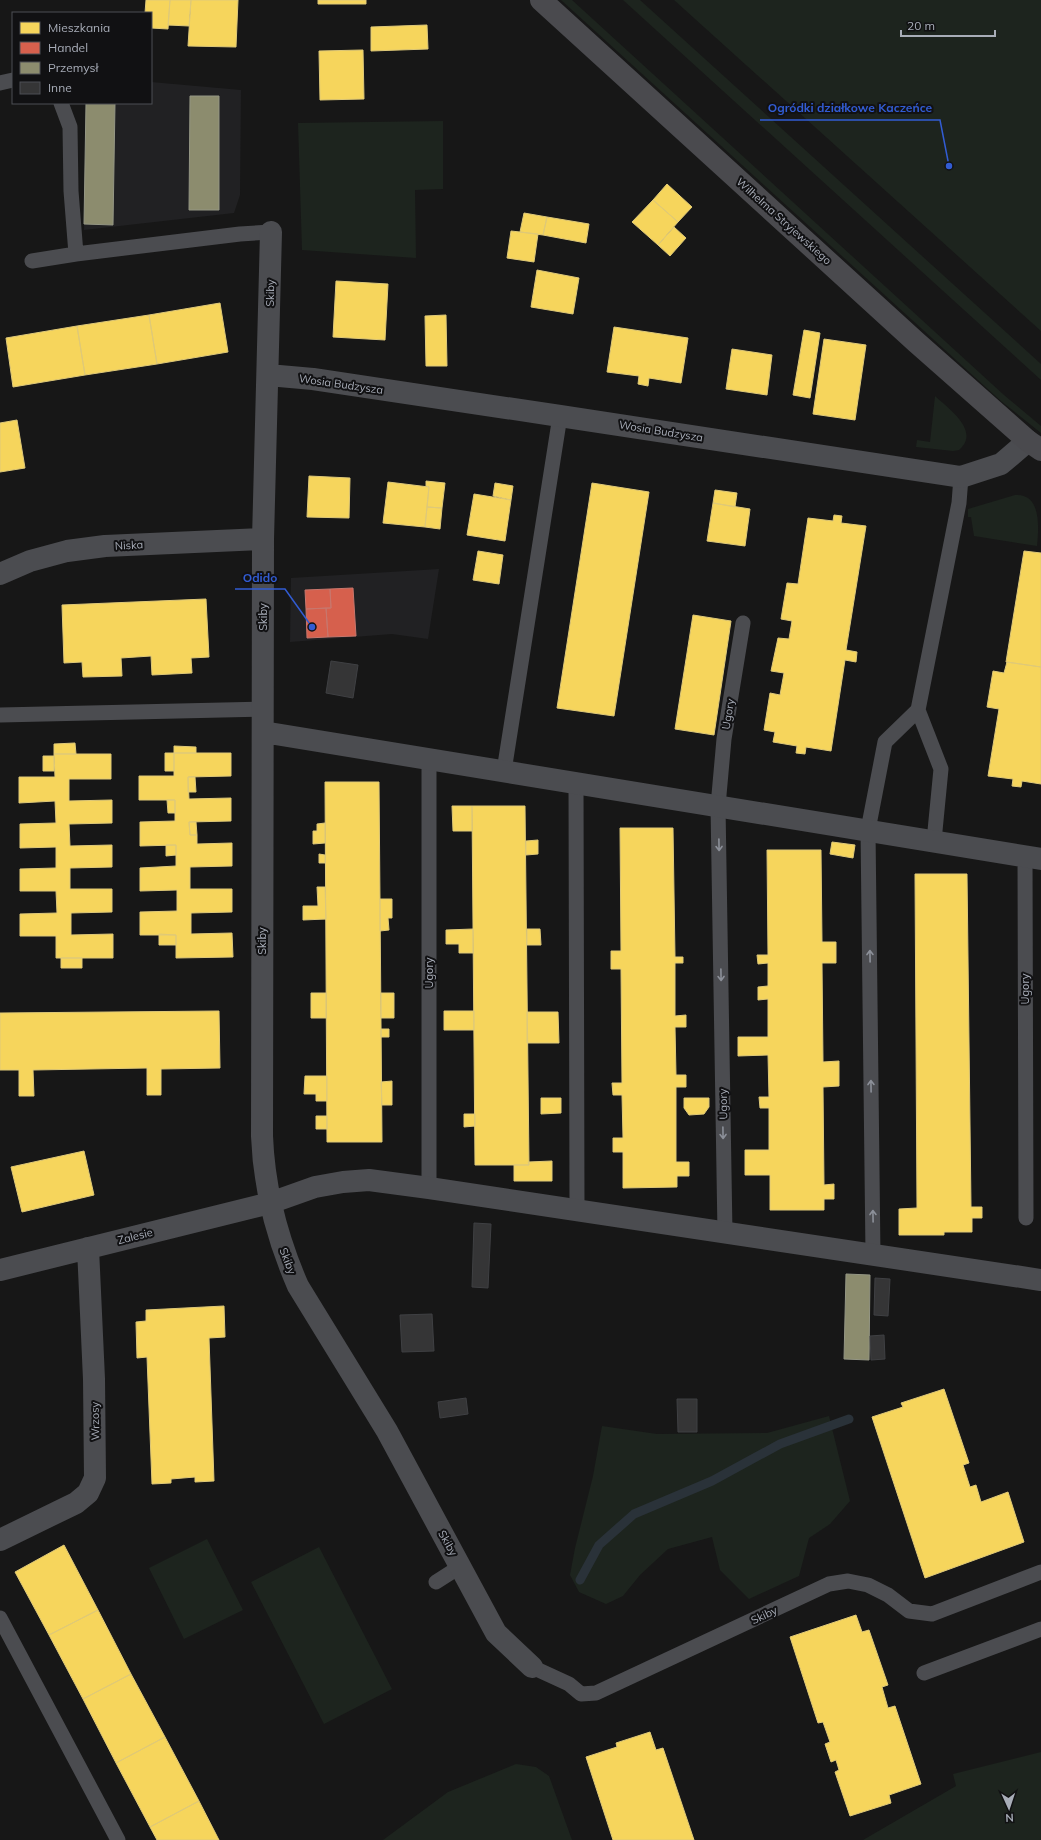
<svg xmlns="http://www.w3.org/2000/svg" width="1041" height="1840" viewBox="0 0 1041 1840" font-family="Mulish,sans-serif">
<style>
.built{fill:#212123}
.green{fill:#1d241e}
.homes{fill:#f6d55c;stroke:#dfc978}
.shops{fill:#d6604d;stroke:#c8776d}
.industry{fill:#8c8c6e;stroke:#949684}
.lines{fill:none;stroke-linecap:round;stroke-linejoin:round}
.stream{stroke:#2a3239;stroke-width:9}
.building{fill:#353536;stroke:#3f4043}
.lane{stroke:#4b4c50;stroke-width:15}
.street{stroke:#4b4c50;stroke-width:22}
.secondary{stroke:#4a4a4e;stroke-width:22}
.oneway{stroke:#8c9099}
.labels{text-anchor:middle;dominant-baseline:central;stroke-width:4;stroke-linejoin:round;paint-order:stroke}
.street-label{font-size:11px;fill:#a8adb8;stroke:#111113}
.leader{fill:none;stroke:#325cd3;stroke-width:1.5}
.callout-dot{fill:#325cd3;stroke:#111113;stroke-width:1.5}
.callout-label{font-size:12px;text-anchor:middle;font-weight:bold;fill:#325cd3;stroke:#111113;stroke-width:4;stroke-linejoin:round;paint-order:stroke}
</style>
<rect width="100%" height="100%" fill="#171717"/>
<path class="built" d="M151,82l90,8 -1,105 -6,18 -150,17 2,-127h65z
M439,569l-11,70 -36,-5 -102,8 1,-64z"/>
<path class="green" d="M561,0h11l432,395 37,31v7l-40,-32z
M623,0h17l401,364v16z
M674,0h367v331z
M443,121v68l-28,1 1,68 -114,-8 -4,-127z
M935,396c14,13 46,35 24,54l-6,1 -37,-4 1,-7 13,2z
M1015,495c26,-2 24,31 22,51l-63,-10 -3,-19h-3v-8z
M829,1416l21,85 -20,23 -21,14 -10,38 -50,23 -29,-29 -8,-33 -44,12 -28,26 -17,21 -17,8 -27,-12 -9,-17 5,-27 18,-72 9,-50 55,8 110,-1z
M207,1539l36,71 -59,29 -35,-71z
M319,1547l73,142 -68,35 -73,-142z
M1041,1752v88h-178l93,-54 -3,-12z
M516,1764l20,3 13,9 23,64h-189l65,-48z"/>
<path class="homes" d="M146,0h24l-2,29 -17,-1v-15h-6z
M170,0h21l-2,26 -21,-1z
M191,0h47l-2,47 -48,-1z
M318,0h48v4h-48z
M427,25l1,24 -57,2v-24z
M363,50l1,49 -44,1 -1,-49z
M667,184l25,23 -14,15 -25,-22z
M653,200l25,22 -20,23 -26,-23z
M524,213l23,4 -4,18 -23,-3z
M547,217l42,7 -3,19 -43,-8z
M674,227l12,11 -16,18 -12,-11z
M511,231l27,3 -4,28 -27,-4z
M537,270l42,8 -6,36 -42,-7z
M336,281l52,3 -3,56 -52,-3z
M220,303l8,49 -71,12 -8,-49z
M149,315l8,49 -72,11 -8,-49z
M446,315l1,51h-21l-1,-50z
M77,326l8,49 -72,12 -7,-49z
M614,327l74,11 -7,45 -32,-5 -1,8 -10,-2 1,-8 -32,-4z
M804,330l16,3 -10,65 -17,-3z
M824,339l42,6 -11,75 -42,-6z
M732,349l40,6 -5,40 -41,-6z
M17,420l8,48 -25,4v-49z
M309,476l41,2 -1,40 -42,-1z
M426,481l19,2 -3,25 -15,-1 2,-20 -3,-1z
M388,482l41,5 -4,40 -42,-4z
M495,483l18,3 -2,14 -18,-4z
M592,483l57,9 -35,224 -57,-8z
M715,490l22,3 -2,14 -22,-4z
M474,494l37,6 -6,41 -38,-6z
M713,503l37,6 -5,37 -38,-5z
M427,507l15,1 -2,21 -15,-2z
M834,515l8,1 -1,7 25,3 -20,124 11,2 -1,10 -11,-2 -14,91 -25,-4 -1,7 -9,-1 1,-7 -24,-4 2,-10 -11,-2 6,-37 10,2 4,-22 -13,-2 7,-33 11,1 3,-18 -11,-2 6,-36 11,1 10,-66 25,3z
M478,551l25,4 -4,29 -26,-4z
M1024,551l17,2v114l-35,-5z
M206,599l3,58 -18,1 1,15 -40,2 -1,-19 -30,2 1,18 -39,1 -1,-15 -18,1 -2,-58z
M693,615l38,6 -17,114 -39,-6z
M1007,662l34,5v117l-19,-3 -1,6 -9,-1 1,-7 -25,-3 11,-67 -12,-2 6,-36 11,2z
M75,743l1,11h-22v-10z
M174,746l22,1v6h-22z
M165,753h9v18h-9z
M174,753h57v23l-43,1 1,22 42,-1v23l-42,1 1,13h7v9l35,-1v23l-42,1v22h42v23l-41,1v21l41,-1 1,24 -57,1v-23h-36v-23l37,-1v-21l-37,1v-23l36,-2v-21l-36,1v-24l35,-1v-21h-36v-24h35z
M54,754h57v25h-42v22l43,-1v23l-43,1 1,22 42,-1v22l-42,1v21h42v23l-41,1v22l42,-1v24h-57v-22h-36v-22l37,-1 -1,-22h-36v-22l36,-1v-21l-36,1v-24l36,-1 -1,-22 -36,2v-26h36z
M43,756h11v15h-11z
M188,777h7l1,15h-8z
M325,782h54l3,360h-55z
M167,800h8v13h-7z
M452,806h20v25h-19z
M472,806h53l4,359h-54z
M189,822h7l1,13h-7z
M325,823v20l-12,1v-13h4v-7z
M620,828h53l2,129h8v6h-8v53l11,-1v12h-11l1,48h10v12h-10v75h13v14h-12v11l-54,1v-36h-10v-14h10l-1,-43h-9l-1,-12h10l-1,-114h-10v-18h10z
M538,840v14l-12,1v-14z
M832,842l23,3 -2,13 -23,-4z
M166,845h10v10l-10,1z
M767,850h54l1,92h14v21h-14l1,99 16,-1v25l-16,1 1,98 10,-1v15h-10v11h-54v-35h-25v-25h24v-42h-9l-1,-11h10l-1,-42 -30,1v-19h30v-38l-10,1v-13l10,-1v-23l-10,1 -1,-9h11z
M319,854l6,1v8h-6z
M915,874h52l4,333h11v11h-10v14h-28v3h-45v-26l18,-1z
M317,887h8l1,32 -23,1v-14h15z
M380,899h12v19h-4l1,12 -9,1z
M473,929v24h-14v-9h-13v-14z
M527,929h13l1,16h-14z
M159,934l17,1v10h-17z
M61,958h21v10h-21z
M311,993h15v25h-15z
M381,993h13v25h-13z
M219,1011l1,57 -59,1v26h-14v-27l-114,2 1,26h-15v-26h-19v-57z
M444,1011h30v19h-30z
M527,1012h31l1,31h-32z
M381,1029h8v8h-8z
M305,1076h22v25h-11v-7h-12z
M392,1081v24h-10l-1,-23z
M541,1098h20v15l-20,1z
M684,1098h25v9l-5,7 -15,1 -5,-7z
M464,1114h11v12l-11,1z
M316,1116h11v13h-11z
M84,1151l10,44 -72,17 -11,-45z
M552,1161v20h-38v-16h15l-1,-3z
M224,1306l1,31 -16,1 5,143 -19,1v-5l-24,2v4l-19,1 -5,-127 -10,1 -1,-36 10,-1v-11z
M944,1389l25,74 -6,2 7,22 6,-2 5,17 27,-10 16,50 -99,36 -53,-161 31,-10 -2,-4z
M64,1545l34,65 -49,25 -34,-63z
M98,1610l33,64 -48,25 -34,-64z
M856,1615l6,17 7,-2 19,55 -6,2 6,21 7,-2 26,78 -32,11 2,8 -41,13 -15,-44 4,-2 -3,-10 -5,2 -6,-18 5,-2 -7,-20 -5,1 -28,-86z
M131,1674l34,63 -49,26 -33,-64z
M650,1732l6,18 7,-2 31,92h-81l-27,-83 31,-10 -1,-4z
M165,1737l34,64 -49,26 -34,-64z
M199,1801l20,39h-62l-7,-13z"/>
<path class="shops" d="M353,588l3,48 -28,1 -2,-29h5l-1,-19z
M330,589l1,19 -25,1 -1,-19z
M326,608l2,29 -21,1 -1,-29z"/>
<path class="industry" d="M190,96h29v114h-30z
M86,103h29l-2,122 -29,-1z
M846,1274l24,1 -1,85 -25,-1z"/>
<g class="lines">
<path class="stream" d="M580,1580l19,-35 35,-31 78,-33 68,-37 69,-25"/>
</g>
<path class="building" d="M331,661l27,4 -5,33 -27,-5z
M474,1223l17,1 -3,64 -16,-1z
M875,1278l15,1 -2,37 -14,-1z
M432,1314l2,37 -32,1 -2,-37z
M884,1335l1,24 -14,1 -1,-24z
M466,1398l2,16 -28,4 -2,-16z
M677,1399h20v33h-19z"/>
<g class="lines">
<path class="lane" d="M0,83l13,-3
M61,103l9,24 1,64 5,63
M32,261l44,-7 164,-20 31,-2
M918,710l23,59 -7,72
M0,715l263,-6
M429,758v430
M504,771l56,-355
M576,783l1,427
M1025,856l1,362
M725,1233l-7,-427 6,-67 19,-116
M873,1255l-5,-425 17,-88 33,-32 41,-207 2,-26
M436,1582l25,-16
M0,1618l118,222
M532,1667l37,17 12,10 15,-1 233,-109 19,-3 20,4 20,10 21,16 23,3 109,-42
M924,1673l117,-44"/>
<path class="street" d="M271,232l-8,307 -1,597c2,53 15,102 36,150l89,145 109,202 36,34
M268,375l45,4 247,37 401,61 40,-13 27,-23
M0,574l30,-13 37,-10 38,-5 158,-7
M263,732l778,127
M0,1270l270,-67 45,-16 28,-5 26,-2 60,8 612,92
M0,1540l76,-37 12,-10 7,-15 -1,-99 -6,-131"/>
<path class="secondary" d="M541,0l375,342 112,99 13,9"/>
</g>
<defs><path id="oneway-shaft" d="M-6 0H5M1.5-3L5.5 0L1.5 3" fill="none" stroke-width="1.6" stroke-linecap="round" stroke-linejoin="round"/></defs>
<g class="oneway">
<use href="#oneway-shaft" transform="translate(719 845) rotate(89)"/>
<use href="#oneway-shaft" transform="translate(870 956) rotate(-91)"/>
<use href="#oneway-shaft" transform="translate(721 975) rotate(89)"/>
<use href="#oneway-shaft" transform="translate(871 1086) rotate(-91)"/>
<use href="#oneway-shaft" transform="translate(723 1133) rotate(89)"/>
<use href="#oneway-shaft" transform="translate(873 1216) rotate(-91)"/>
</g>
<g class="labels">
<g class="street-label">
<text transform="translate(784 221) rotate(42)">Wilhelma Stryjewskiego</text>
<text transform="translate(270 293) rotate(-89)">Skiby</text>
<text transform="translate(341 384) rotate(8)">Wosia Budzysza</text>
<text transform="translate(661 431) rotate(9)">Wosia Budzysza</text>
<text transform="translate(129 545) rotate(-3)">Niska</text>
<text transform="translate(263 617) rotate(-90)">Skiby</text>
<text transform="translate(728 714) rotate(-81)">Ugory</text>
<text transform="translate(262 941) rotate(-90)">Skiby</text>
<text transform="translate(429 973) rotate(-90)">Ugory</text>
<text transform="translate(1025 989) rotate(-90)">Ugory</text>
<text transform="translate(723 1104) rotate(-91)">Ugory</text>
<text transform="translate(135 1236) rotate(-14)">Zalesie</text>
<text transform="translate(288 1261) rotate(69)">Skiby</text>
<text transform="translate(95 1421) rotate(-91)">Wrzosy</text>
<text transform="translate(448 1543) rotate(61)">Skiby</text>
<text transform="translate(764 1615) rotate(-25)">Skiby</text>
</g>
</g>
<path class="leader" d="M949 166L940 120H760M312 627L285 589H235"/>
<g class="callout-dot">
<circle cx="949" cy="166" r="4"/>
<circle cx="312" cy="627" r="4"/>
</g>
<g class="callout-label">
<text x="850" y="112">Ogródki działkowe Kaczeńce</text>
<text x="260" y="582">Odido</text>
</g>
<rect x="12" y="12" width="140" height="92" fill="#111113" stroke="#4d4f55"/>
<rect x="20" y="22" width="20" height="12" fill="#f6d55c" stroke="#4d4f55"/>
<text x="48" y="32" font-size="12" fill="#a8adb8">Mieszkania</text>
<rect x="20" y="42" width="20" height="12" fill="#d6604d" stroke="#4d4f55"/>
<text x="48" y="52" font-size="12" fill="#a8adb8">Handel</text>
<rect x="20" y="62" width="20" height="12" fill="#8c8c6e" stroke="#4d4f55"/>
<text x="48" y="72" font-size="12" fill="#a8adb8">Przemysł</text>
<rect x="20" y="82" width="20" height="12" fill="#353536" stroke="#4d4f55"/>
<text x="48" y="92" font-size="12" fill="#a8adb8">Inne</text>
<g transform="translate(1009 1808) rotate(177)" stroke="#111113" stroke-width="3" paint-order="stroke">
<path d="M0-3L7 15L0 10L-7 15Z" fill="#a8adb8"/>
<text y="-6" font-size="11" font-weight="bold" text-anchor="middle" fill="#a8adb8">N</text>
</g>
<path d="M901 30v6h94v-6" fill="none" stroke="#a8adb8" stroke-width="2"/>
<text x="907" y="30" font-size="12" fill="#a8adb8" stroke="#111113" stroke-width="3" paint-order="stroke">20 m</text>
</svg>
